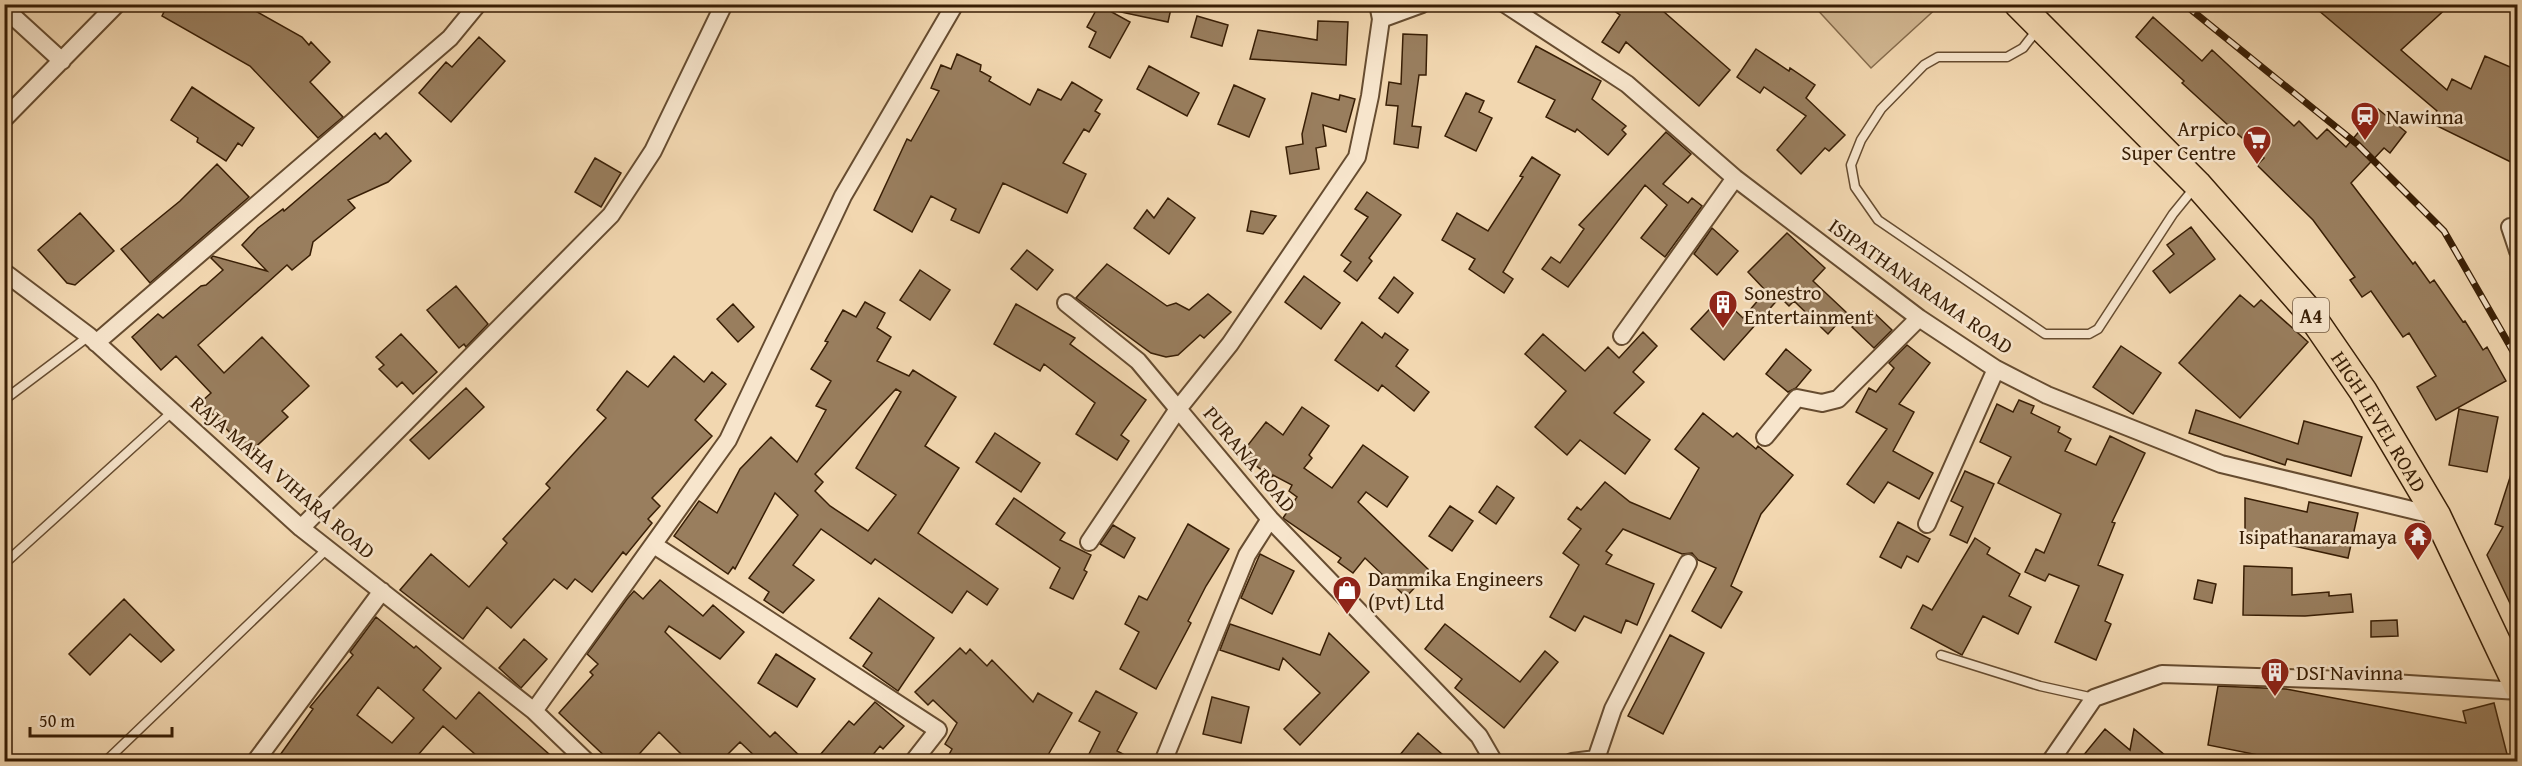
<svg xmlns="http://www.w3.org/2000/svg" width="2522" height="766" viewBox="0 0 2522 766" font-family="'Gentium Book Plus',serif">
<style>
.green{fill:#d2b893;stroke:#856b4c;stroke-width:1.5}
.building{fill:#997e5e;stroke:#381e05;stroke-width:1.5;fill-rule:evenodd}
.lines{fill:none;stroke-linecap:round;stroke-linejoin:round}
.service-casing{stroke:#664c30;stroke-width:11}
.minor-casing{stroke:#664c30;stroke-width:20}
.trunk-casing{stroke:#381e05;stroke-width:30}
.service{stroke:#f7e5cc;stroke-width:8}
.minor{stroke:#f7e5cc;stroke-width:16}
.trunk{stroke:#f2d7b0;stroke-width:27}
.rail-casing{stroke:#381e05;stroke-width:7}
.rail{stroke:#f7e5cc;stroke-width:4.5;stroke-dasharray:14;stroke-linecap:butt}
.labels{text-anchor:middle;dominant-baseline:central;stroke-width:5;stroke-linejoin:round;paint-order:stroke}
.shield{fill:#f7e5cc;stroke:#715a41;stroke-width:1.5}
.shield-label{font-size:20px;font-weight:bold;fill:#381e05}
.poi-label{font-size:21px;fill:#381e05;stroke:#f7e5cc;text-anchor:start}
.street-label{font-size:21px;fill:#381e05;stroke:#f7e5cc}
</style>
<rect width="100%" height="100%" fill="#f2d7b0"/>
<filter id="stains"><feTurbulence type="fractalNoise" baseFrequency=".00333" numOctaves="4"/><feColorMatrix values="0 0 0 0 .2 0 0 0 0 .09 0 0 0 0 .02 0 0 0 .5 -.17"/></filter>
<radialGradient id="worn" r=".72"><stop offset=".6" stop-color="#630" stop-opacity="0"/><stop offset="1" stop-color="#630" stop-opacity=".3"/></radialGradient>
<path class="green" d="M1813,5h127l-69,63z"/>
<path class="building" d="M168,4h75l59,33 7,8 2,-3 19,20 -20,20 33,35 -25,21 -68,-72 -88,-50z
M1117,4h55l-4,18 -52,-11z
M1604,4h51l75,66 -31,36 -73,-64 -7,11 -17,-11 18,-27z
M2311,4h140l-50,46 46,40 5,-11 19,10 14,-33 32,14v95l-86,-42 6,-12z
M1099,5l31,17 -20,36 -21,-11 7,-15 -9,-5z
M1197,16l31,9 -6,21 -31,-9z
M2153,17l49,44 10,-11 82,76 5,-5 18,18 10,-10 19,18 32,-38 28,23 -16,21 -6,-5 -33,35 62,81 2,-2 15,21 4,-3 29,42 2,-1 18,29 4,-3 19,34 -70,39 -19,-33 19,-11 -27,-43 -6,4 -32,-46 -9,6 -12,-17 5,-3 -42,-57 -56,-55 7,-7 -82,-75 2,-2 -48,-44z
M1318,21l30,1 -2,43 -96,-6 8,-29 59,10z
M1403,34l24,1 -1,40h-7l-7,51 9,1 -3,21 -24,-4 4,-38 -12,-1 3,-23 12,2z
M479,37l26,24 -54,61 -32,-29 27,-31 6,5z
M1536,46l65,35 -9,18 34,27 -4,4 4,4 -18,21 -31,-26 -2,3 -29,-15 9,-17 -37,-18z
M1756,49l33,22 1,-3 25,17 -9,13 39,37 -16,16 -4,-3 -24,26 -24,-24 29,-34 -42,-29 -4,6 -23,-16z
M957,54l24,11 -1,6 11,6 -2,4 41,24 8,-16 23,11 11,-18 30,18 -7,11 5,3 -11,18 -5,-3 -21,34 23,11 -19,39 -64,-30 -24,50 -28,-13 5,-11 -25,-13 -19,36 -38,-22 33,-71 4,2 28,-50 -8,-3 10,-23 10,4z
M1149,66l50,27 -12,23 -50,-27z
M1234,85l31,14 -16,38 -31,-13z
M192,87l62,41 -12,18 -4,-3 -12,18 -29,-19 1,-4 -27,-18z
M1312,93l27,7 1,-5 15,4 -9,33 -23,-7 3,21 -10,2 3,21 -29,5 -4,-27 17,-3 -1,-10z
M1466,93l18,8 -5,11 13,6 -16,33 -31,-15z
M1666,132l25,22 -28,30 25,19 4,-5 10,8 -37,51 -24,-19 26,-33 -22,-20 -77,102 -26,-18 9,-12 9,6 24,-34 -5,-4z
M375,133l5,6 6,-6 25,28 -23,21 -40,18 7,8 -42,34 -3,13 -18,15 -5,-5 -89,80 26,28 38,-36 47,49 -27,25 6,6 -39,36 -48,-51 10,-9 -35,-37 -15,14 -29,-33 26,-23 5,4 38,-32 5,-1 17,-15 -12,-12 2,-2 54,15 -25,-26 16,-17 25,-19 1,2z
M1532,157l28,18 -57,97 10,7 -9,14 -35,-24 6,-10 -33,-19 15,-27 31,18 35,-54 -3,-1z
M595,158l26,15 -20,34 -26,-15z
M217,164l32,33 -99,86 -29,-34 59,-48z
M1367,192l34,23 -32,43 3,3 -15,20 -13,-10 7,-9 -10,-7 27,-38 -13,-8z
M1168,198l27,20 -26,36 -35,-26 13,-18 7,8z
M1251,211l25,5 -13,18 -16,-3z
M80,213l34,38 -39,34 -8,-2 -29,-33z
M2191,227l24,32 -45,34 -17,-22 21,-17 -7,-9z
M1712,228l26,23 -21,24 -23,-21z
M1787,233l38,35 -12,13 34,32 -19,21 -34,-33 -5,5 -9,-9 -56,63 -33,-31 30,-32 22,21 23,-27 -18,-19z
M1027,250l26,20 -16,20 -26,-21z
M1107,264l60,42 9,-3 13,7 19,-16 23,18 -27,26 -4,-3 -22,20 -12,2 -15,-4 -75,-55z
M920,270l30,20 -20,30 -30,-20z
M1304,276l36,27 -19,26 -36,-27z
M1394,277l19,16 -15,20 -19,-15z
M456,286l32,38 -22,23 -2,-3 -5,4 -32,-38z
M2240,295l14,12 7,-7 47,42 -68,76 -61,-55z
M865,302l20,11 -8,15 14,9 -14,24 32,15 4,-6 43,27 -31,49 34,22 -41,65 80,56 -11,16 -20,-14 -15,22 -77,-54 -4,5 -50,-35 -28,36 21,15 -31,33 -19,-13 5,-8 -20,-14 49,-63 -23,-22 -40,76 -2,-2 -5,7 -54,-38 25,-35 18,12 23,-44 31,-32 26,25 29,-52 -10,-4 15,-25 -20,-12 17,-27 -3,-1 18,-31 13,7zM896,389l5,3 -45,76 40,27 -28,36 -38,-25 -15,-15 8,-9 -8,-8z
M733,304l21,23 -16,15 -21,-23z
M1016,304l59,34 -5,6 76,56 -25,35 8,6 -12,19 -41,-26 19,-31 -51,-39 -4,7 -46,-27z
M1870,309l22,21 -18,18 -22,-21z
M1362,322l20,16 3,-5 23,17 -12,16 33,26 -15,19 -32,-26 -4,6 -43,-31z
M1643,332l14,14 -24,26 11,10 -30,31 36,27 -25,34 -45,-34 -13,15 -32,-28 31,-36 -41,-37 18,-20 42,37 23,-24 11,11z
M401,334l36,38 -24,22 -11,-12 -5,5 -18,-18 5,-4 -8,-8z
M1907,345l23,18 -31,41 15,8 -21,39 40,22 -14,26 -31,-17 -14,21 -27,-19 40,-55 -31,-17 13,-24 7,4 18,-24 -5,-5z
M2121,346l40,27 -28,41 -40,-27z
M1786,349l25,21 -15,18 -8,4 -22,-18z
M674,356l30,26 8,-10 14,12 -31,36 17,16 -60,62 8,8 -12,13 4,4 -26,32 -3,-3 -31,40 -17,-13 -8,10 -13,-10 -43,49 -24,-21 -24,32 -63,-49 31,-36 38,33 38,-44 -4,-4 47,-51 -4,-4 60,-66 -9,-8 30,-39 21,16z
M466,388l18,19 -55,52 -19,-19z
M2019,400l15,6 -3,7 29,14 -2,5 13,7 -6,12 31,14 14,-29 35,17 -33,69 3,1 -17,42 25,10 -18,46 6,3 -15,36 -41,-18 24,-56 -30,-12 -4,7 -20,-9 11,-23 8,4 17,-39 -63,-31 13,-26 -31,-15 17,-38 16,8z
M1302,407l27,19 -20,29 3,3 -8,10 28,20 31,-43 45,32 -21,30 -21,-15 -8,10 72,69 -24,26 -41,-39 -12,15 -15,-11 3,-4 -58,-40 14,-21 -8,-6 3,-6 -19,-10 -1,3 -31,-24 25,-32 17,13z
M2459,409l39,8 -11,55 -38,-7z
M2196,410l102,34 6,-23 58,16 -11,39 -64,-17 -2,6 -96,-32z
M1703,413l30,24 4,-4 19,16 2,-3 35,29 -32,39 -30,72 11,6 -21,36 -29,-17 24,-43 -18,-8 -6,-7 -10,1 -59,-25 -17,22 6,4 -6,9 48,20 -17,41 -11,-5 -5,13 -37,-17 -9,15 -25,-14 29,-52 -16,-12 18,-24 -13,-10 9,-12 4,3 24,-28 25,20 40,17 29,-51 -24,-19z
M995,433l45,30 -19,29 -45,-30z
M2514,465h3v153l-30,-63 16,-28 -8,-3z
M1965,471l29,13 -27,59 -17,-8 13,-28 -12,-6z
M1497,486l17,12 -18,26 -17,-12z
M1014,498l51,35 -5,7 31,15 -7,15 3,2 -14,27 -23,-11 10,-20 -64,-44z
M2245,498l62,14 2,-10 49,11 -10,45 -103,-23z
M1450,506l23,15 -21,30 -23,-15z
M1898,522l32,17 -12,23 -11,-6 -6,12 -21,-11z
M1188,524l41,25 -23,37 -18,35 3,2 -35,66 -36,-20 19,-37 -14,-8 14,-28 8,4z
M1113,525l22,13 -11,20 -24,-14z
M1975,538l15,10 -3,6 33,20 -11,22 22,11 -13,27 -35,-18 -21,39 -51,-27 12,-23 9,5z
M1260,554l34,17 -22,43 -31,-16z
M2244,566l48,2v27l37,-3v4l22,-2 2,18 -48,4 -62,-1z
M660,580l43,36 10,-11 31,27 -24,27 -51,-33 -4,6 105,105 5,-5 31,30h-45l-21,-20 -20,20h-31l-30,-30 -27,30h-21l-52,-49 34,-38 -3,-3 8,-8 -11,-10 40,-55 7,-8 9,8z
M2198,580l18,4 -4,19 -18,-4z
M879,598l55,40 -36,53 -35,-25 9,-13 -22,-15z
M124,599l50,51 -13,12 -31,-28 -40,41 -21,-21z
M376,617l38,31 2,-2 25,22 -18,22 33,29 23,-27 79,70h-74l-41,-36 -31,36h-137l38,-53 -3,-2 43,-52 -3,-3zM378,687l36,31 -22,25 -35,-28z
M2397,620l1,16 -27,1v-16z
M1230,624l90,31 9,-22 40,39 -69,73 -16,-16 36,-36 -37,-35 -4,12 -59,-20z
M1445,624l75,58 25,-31 13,11 -54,66 -49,-40 7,-9 -37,-30z
M1670,635l34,18 -41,81 -35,-18z
M524,639l23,20 -26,29 -22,-20z
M960,648l6,6 4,-5 17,17 5,-6 41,42 5,-9 34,20 -28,49h-99l7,-13 -7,-5 12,-21 -24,-23 -5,5 -13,-13z
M776,654l39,25 -18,28 -39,-24z
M2218,686l68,3 180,34 -3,-12 31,-8 15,59h-216l-85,-17z
M1096,691l41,22 -20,38 21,11h-53l15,-30 -21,-11z
M1212,697l37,10 -8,36 -38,-9z
M875,702l29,24 -21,23 -3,-3 -13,16h-39l-8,-7 29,-34 5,4z
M2105,729l25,21 4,-21 39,33h-95z
M1418,733l33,29h-57z"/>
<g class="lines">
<g class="service-casing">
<path id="service" d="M2037,30l-14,18 -16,9h-69l-14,8 -43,44 -20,31 -10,25 4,22 23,33 167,114h44l9,-5 75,-115 22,-27
M4,400l85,-64
M4,564l169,-153
M1941,655l99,31 54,12
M105,762l222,-213"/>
</g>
<g class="minor-casing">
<path id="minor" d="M1378,4l3,15 -11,77 -13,61 -127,187 -52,65 92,110 209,217 15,26
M1505,4l122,80 108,94 184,140 77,51 51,26 174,69 216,52
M4,8l58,53
M1381,19l41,-15
M4,119l113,-115
M2510,227l8,24
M4,272l85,64 212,192 233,183 53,51
M1066,303l72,58 40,48 -89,133
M1622,336l113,-158
M96,343l354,-305 28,-34
M1765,437l32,-39 25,5 16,-4 81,-81
M1927,524l69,-155
M301,528l310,-313 42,-64 71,-147
M654,545l284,185 -25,32
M534,711l194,-271 115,-244 112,-192
M255,762l127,-171
M1163,762l84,-207 23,-36
M1572,762l24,-3 17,-50 75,-146
M2050,762l44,-64 68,-24 184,6 172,11"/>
</g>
<g class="trunk-casing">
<g id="trunk">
<path id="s1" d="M2018,4l179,180 109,124 57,83 74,125 81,171"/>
</g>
</g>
<use href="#service" class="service"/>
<use href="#minor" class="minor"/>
<use href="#trunk" class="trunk"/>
<g class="rail-casing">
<path id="rail" d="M2184,4l173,140 87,87 74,129"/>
</g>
<use href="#rail" class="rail"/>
</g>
<defs>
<g id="station-pin" transform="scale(1.5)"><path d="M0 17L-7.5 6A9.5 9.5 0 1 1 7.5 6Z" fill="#8f2418" stroke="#f7e5cc"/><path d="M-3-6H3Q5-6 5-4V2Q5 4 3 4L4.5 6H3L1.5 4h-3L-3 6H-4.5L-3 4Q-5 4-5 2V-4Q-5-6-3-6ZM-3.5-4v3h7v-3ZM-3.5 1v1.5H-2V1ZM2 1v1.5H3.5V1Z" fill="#fff"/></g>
<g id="supermarket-pin" transform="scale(1.5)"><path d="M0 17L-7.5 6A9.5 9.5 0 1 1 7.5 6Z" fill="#8f2418" stroke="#f7e5cc"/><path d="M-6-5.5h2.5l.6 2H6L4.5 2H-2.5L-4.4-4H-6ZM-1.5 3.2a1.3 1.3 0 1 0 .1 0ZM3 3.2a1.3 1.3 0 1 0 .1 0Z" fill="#fff"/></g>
<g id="building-pin" transform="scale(1.5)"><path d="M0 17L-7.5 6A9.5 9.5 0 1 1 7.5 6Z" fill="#8f2418" stroke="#f7e5cc"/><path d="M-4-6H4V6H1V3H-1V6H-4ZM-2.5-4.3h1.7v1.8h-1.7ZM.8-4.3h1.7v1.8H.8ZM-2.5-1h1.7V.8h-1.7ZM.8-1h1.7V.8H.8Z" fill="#fff"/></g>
<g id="temple-pin" transform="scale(1.5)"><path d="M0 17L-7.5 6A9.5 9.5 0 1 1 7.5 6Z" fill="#8f2418" stroke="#f7e5cc"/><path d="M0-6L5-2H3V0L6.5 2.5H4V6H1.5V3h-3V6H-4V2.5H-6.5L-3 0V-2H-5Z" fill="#fff"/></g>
<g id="shop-pin" transform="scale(1.5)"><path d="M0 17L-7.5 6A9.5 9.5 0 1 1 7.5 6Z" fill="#8f2418" stroke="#f7e5cc"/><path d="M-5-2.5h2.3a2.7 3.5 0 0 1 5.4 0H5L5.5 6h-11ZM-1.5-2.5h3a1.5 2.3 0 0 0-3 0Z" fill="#fff"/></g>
</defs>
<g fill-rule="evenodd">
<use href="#station-pin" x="2365" y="116"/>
<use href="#supermarket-pin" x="2257" y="140"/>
<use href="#building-pin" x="1723" y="304"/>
<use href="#temple-pin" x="2418" y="536"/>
<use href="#shop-pin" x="1347" y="590"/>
<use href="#building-pin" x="2275" y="672"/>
</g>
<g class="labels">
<rect class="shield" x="2293" y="298" width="36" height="34" rx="4.5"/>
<g class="shield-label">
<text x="2311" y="315">A4</text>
</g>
<g class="poi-label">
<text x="2386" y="116">Nawinna</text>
<text x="2236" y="128" text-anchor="end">Arpico<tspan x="2236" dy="24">Super Centre</tspan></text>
<text x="1744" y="292">Sonestro<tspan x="1744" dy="24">Entertainment</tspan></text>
<text x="2397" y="536" text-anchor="end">Isipathanaramaya</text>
<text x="1368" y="578">Dammika Engineers<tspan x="1368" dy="24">(Pvt) Ltd</tspan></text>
<text x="2296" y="672">DSI Navinna</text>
</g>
<g class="street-label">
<text transform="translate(1921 286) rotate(35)">ISIPATHANARAMA ROAD</text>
<text stroke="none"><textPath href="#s1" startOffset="554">HIGH LEVEL ROAD</textPath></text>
<text transform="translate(1250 459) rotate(50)">PURANA ROAD</text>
<text transform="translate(283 477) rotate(41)">RAJA MAHA VIHARA ROAD</text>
</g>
</g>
<rect width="2522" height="766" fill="none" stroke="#f2d7b0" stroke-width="24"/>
<rect x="6" y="6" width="2510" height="754" fill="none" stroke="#381e05" stroke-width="3"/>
<rect x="12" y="12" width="2498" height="742" fill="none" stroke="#381e05" stroke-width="1.5"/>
<path d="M30 727v9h142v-9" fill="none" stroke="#381e05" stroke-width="3"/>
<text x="39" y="727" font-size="18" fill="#381e05" stroke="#f7e5cc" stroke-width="4.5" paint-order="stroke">50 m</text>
<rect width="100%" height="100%" filter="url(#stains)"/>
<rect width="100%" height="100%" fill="url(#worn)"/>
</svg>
